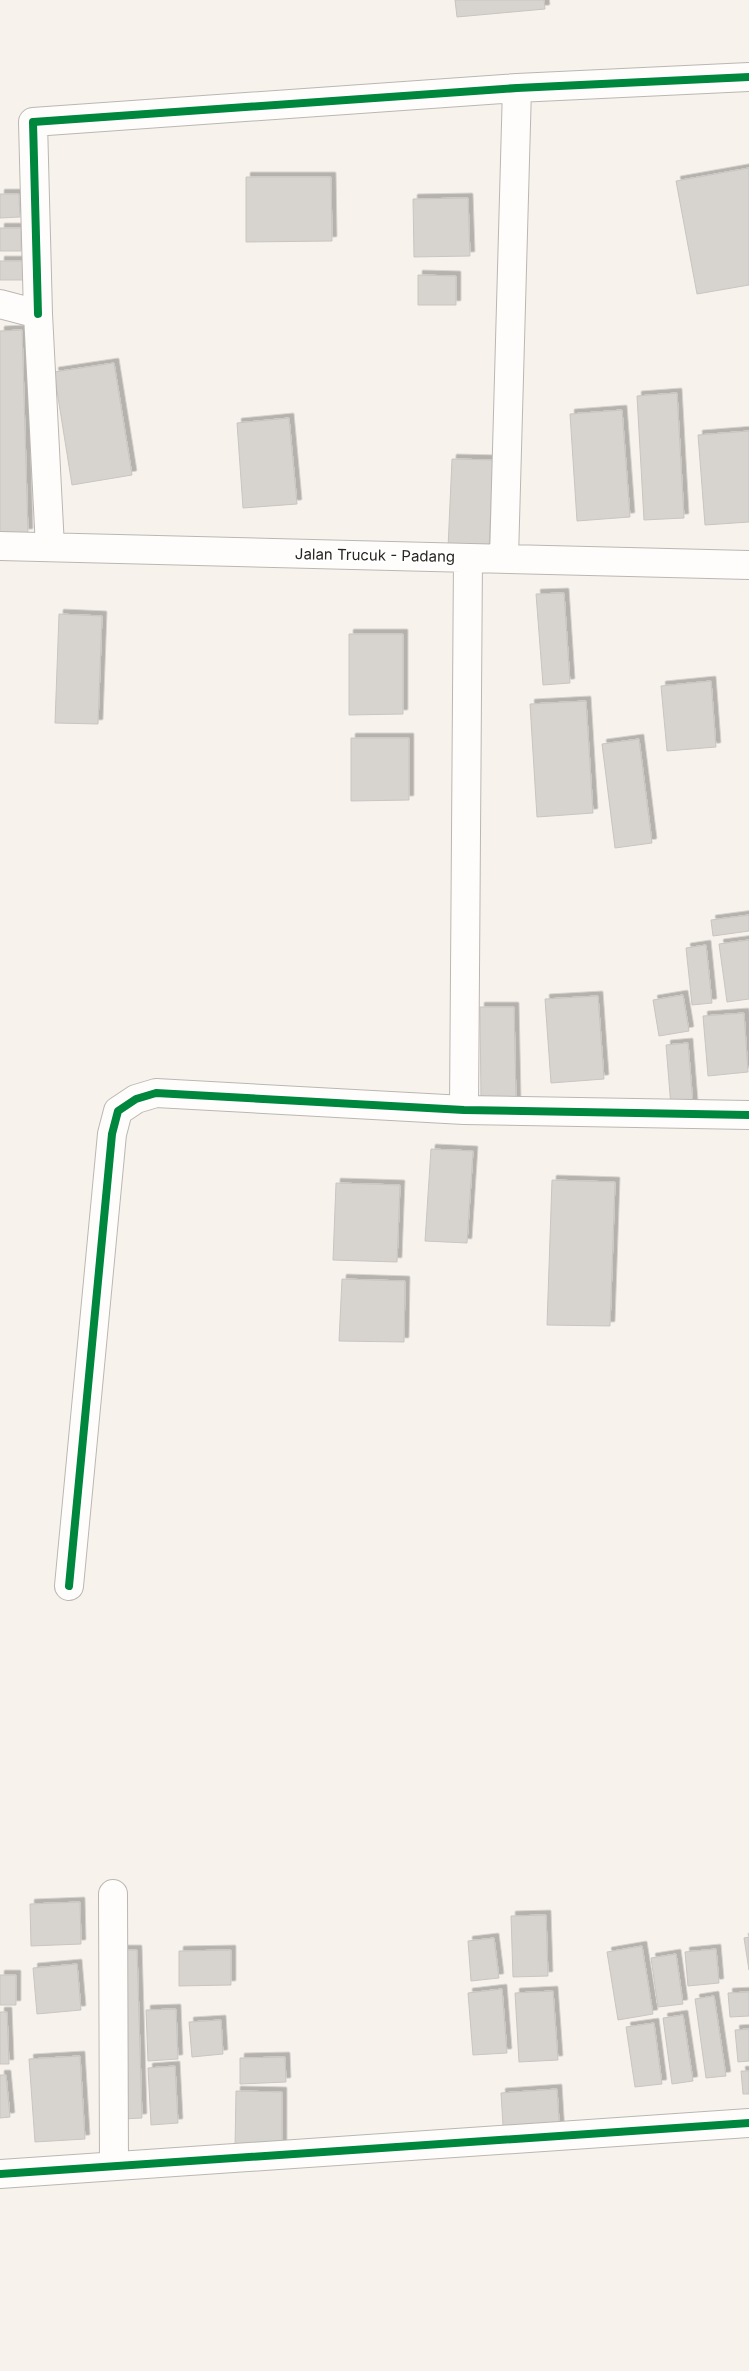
<svg xmlns="http://www.w3.org/2000/svg" width="749" height="2371" viewBox="0 0 749 2371" font-family="Inter,sans-serif">
<style>
.building{fill:#d7d3cf;stroke:#c9c5c1;filter:url(#shadow)}
.lines{fill:none;stroke-linecap:round;stroke-linejoin:round}
.street-casing{stroke:#bab7b2;stroke-width:30}
.street{stroke:#fefdfc;stroke-width:28}
.cycleway-casing{stroke:#fff;stroke-width:11}
.cycleway{stroke:#00873e;stroke-width:8}
.labels{text-anchor:middle;dominant-baseline:central;stroke-width:4;stroke-linejoin:round;paint-order:stroke}
.street-label{font-size:15px;fill:#292622;stroke:#fff}
</style>
<defs>
<filter id="shadow"><feDropShadow dx="4.5" dy="-4.5" stdDeviation="0" flood-color="#0004"/></filter>
</defs>
<rect width="100%" height="100%" fill="#f7f2ec"/>
<path class="building" d="M455,0h89l1,9 -88,8z
M749,168v117l-52,9 -21,-113z
M246,177h85l1,64 -86,1z
M0,194h19l1,23 -20,1z
M468,198l2,58 -56,1 -1,-58z
M0,228h21v23h-21z
M0,261h26l-1,19h-25z
M418,275l38,1v29h-38z
M22,330l6,203 -28,1v-203z
M114,363l18,112 -60,10 -18,-113z
M677,393l7,125 -40,2 -7,-124z
M622,410l8,107 -53,4 -7,-107z
M289,418l8,86 -54,4 -6,-85z
M749,431v91l-44,3 -7,-90z
M452,459l41,1 -4,89 -41,-1z
M564,593l6,90 -27,2 -7,-91z
M59,614l43,2 -4,108 -43,-1z
M349,634h54v80l-54,1z
M711,681l5,66 -49,4 -6,-65z
M586,701l7,112 -56,4 -7,-113z
M351,738h58v62l-58,1z
M639,739l13,104 -37,5 -13,-104z
M749,915v16l-36,5 -2,-16z
M749,940v59l-22,3 -8,-58z
M706,945l6,58 -20,2 -6,-57z
M683,995l6,36 -30,5 -6,-36z
M598,996l6,83 -53,4 -6,-84z
M480,1007h34l2,95h-35z
M744,1013l4,59 -40,4 -5,-60z
M688,1043l5,62 -22,2 -5,-62z
M431,1149l42,2 -6,92 -42,-2z
M552,1180l63,2 -5,144 -63,-1z
M336,1183l64,2 -3,77 -64,-2z
M342,1279l63,2 -1,61 -65,-1z
M80,1902l1,42 -50,2 -1,-42z
M546,1915l2,61 -35,1 -2,-61z
M749,1937v33l-5,-32z
M494,1938l5,40 -28,3 -3,-40z
M642,1946l11,68 -35,6 -11,-68z
M716,1949l3,34 -31,3 -3,-34z
M119,1950h18l5,168 -19,1z
M231,1950v35l-52,1v-35z
M676,1954l7,50 -25,3 -7,-49z
M77,1964l4,46 -44,4 -4,-46z
M0,1975h16v30h-16z
M502,1989l5,64 -34,2 -5,-62z
M553,1991l5,69 -39,2 -4,-69z
M749,1992v24l-19,1 -2,-24z
M714,1996l12,80 -20,2 -11,-79z
M176,2009l2,50 -30,2 -2,-51z
M0,2012h7l2,52h-9z
M683,2015l10,66 -21,3 -9,-66z
M221,2020l2,34 -31,3 -3,-35z
M654,2023l8,61 -27,3 -9,-60z
M749,2029v32l-11,1 -3,-32z
M80,2056l5,83 -50,3 -6,-83z
M285,2057l1,25 -46,2v-26z
M175,2066l3,57 -27,2 -3,-57z
M741,2071h8v23h-6z
M0,2075h6l4,42 -10,1z
M557,2089l3,48 -56,5 -3,-49z
M236,2091l46,1v57l-47,-1z"/>
<g class="lines">
<g class="street-casing">
<path id="street" d="M0,304l38,10 12,233
M38,314l-5,-192 484,-34 232,-11
M0,546l749,19
M504,558l13,-470
M464,1110l4,-552
M69,1586l43,-452 6,-23 18,-12 20,-6 308,17 285,5
M113,1894l1,271
M0,2174l749,-51"/>
</g>
<use href="#street" class="street"/>
<g class="cycleway-casing">
<path id="cycleway" d="M38,314l-5,-192 484,-34 232,-11
M69,1586l43,-452 6,-23 18,-12 20,-6 308,17 285,5
M0,2174l749,-51"/>
</g>
<use href="#cycleway" class="cycleway"/>
</g>
<g class="labels">
<g class="street-label">
<text transform="translate(375 555) rotate(1)">Jalan Trucuk - Padang</text>
</g>
</g>
</svg>
